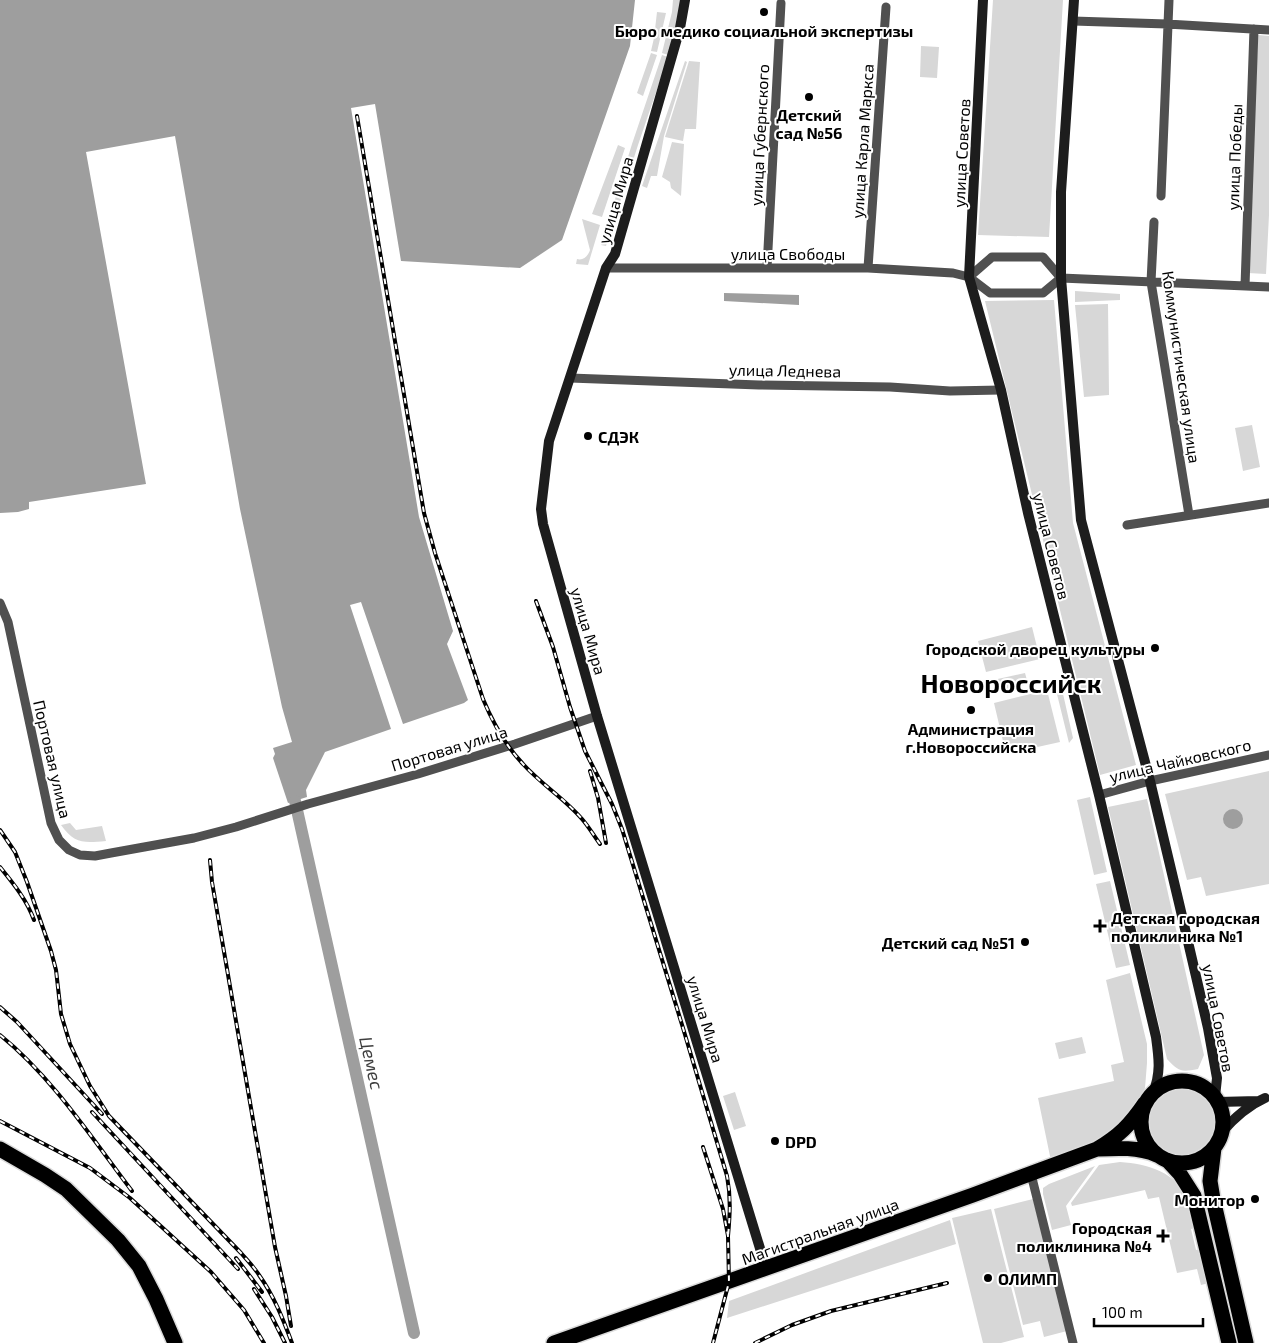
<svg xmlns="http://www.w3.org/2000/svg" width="1269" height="1343" viewBox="0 0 1269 1343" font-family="'Exo 2',sans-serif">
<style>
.green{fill:#d7d7d7}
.water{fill:#9e9e9e}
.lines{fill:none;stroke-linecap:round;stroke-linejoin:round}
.river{stroke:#9e9e9e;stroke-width:12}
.highway-casing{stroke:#dbdbdb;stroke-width:18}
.street{stroke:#505050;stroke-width:9}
.secondary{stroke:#1d1d1d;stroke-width:10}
.highway{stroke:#000;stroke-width:15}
.rail-casing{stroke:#000;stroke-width:4}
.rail{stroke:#fff;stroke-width:2;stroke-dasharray:5.5;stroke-linecap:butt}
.poi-dot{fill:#000;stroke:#fff;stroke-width:2}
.labels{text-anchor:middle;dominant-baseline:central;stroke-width:4;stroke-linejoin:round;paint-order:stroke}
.poi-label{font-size:16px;font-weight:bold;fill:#000;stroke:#fff;text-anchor:start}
.street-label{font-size:16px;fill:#000;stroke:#fff}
.water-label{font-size:18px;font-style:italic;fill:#3f3f3f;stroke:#fff}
.town-label{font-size:26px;font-weight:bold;fill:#000;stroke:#fff}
</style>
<rect width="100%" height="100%" fill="#fff"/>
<path class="green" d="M673,0h8l-1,13 -12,42 -6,-2 10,-41z
M993,0h70l-14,237 -71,-2z
M657,12l9,1 -9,39 -6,-1 3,-13z
M1258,35l11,1v179l-3,59 -18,-1z
M921,46l18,1 -2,31 -17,-1z
M651,53l6,2 -14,41 -6,-3z
M662,55l6,2 -30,88 -32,101 -5,-1 31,-101z
M685,61l2,1 -23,74 -7,40h-6l-4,12 -5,-2z
M689,61l11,1 -4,67h-11l-2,12 -18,-4z
M672,142l12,2 -3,52 -10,-8 -1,-6 -8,-5z
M618,145l7,3 -23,69 -10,-3z
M582,219l18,6 -12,40 -12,-1 1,-5c6,2 11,-3 13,-9z
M1075,291l45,3v6l-45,2z
M1054,300l19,223 63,242 -36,10 -115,-474z
M1108,304l1,91 -25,2 -9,-92z
M1252,425l8,42 -17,4 -8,-43z
M1032,627l8,32 -54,13 -8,-31z
M1025,673l3,11 -33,8 -2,-12z
M1061,685l12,53 -4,5 -14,-57z
M1047,690l13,52 -54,12 -12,-51z
M1269,771v113l-63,12 -5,-19 -14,3 -22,-86z
M1090,797l17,75 -13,3 -17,-75z
M1147,799l57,256 -6,14c-17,3 -19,3 -31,-10l-59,-252z
M70,823l6,7 26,-4 4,15c-23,2 -31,3 -45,-16z
M1110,881l20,84 -14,3 -20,-84z
M1130,973l17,71v19l-2,25 -6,13 -14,18 -18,17 -18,11 -38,14 -13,-63 76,-17 -3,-16 13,-3 -18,-82z
M1082,1037l4,16 -27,6 -4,-16z
M1147 1121a34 34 0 1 1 68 0a34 34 0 1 1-68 0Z
M735,1092l11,34 -12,4 -11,-34z
M1120,1162c28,2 56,10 69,38 4,8 6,18 9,27l-7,2 5,21 5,-1 8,34 -8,2 -4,-16 -20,4 -18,-76 -11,2 -3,-9 -73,16 -1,-3 28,-38z
M1095,1166l-29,40 5,19 -19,5 -9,-36v-6l6,-4z
M1033,1199l34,132 -23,6 -4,-16 -17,4 -29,-116z
M1205,1202l1,1 34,140h-6l-31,-140z
M991,1209l33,128 -23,6h-18l-31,-125z
M950,1220l6,24 -229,74 2,-17z"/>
<path class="water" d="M0,0h635l-5,46 -68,194 -42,28 -119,-7 -26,-157 -24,4 68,409 34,114 -6,13 21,56 -4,3 -61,21 -42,-122 -11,3 41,124 -66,23 -19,38 1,7 -19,6 -15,-45 2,-4 -2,-6 19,-6 -10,-35 -42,-198 -65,-373 -89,16 60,332 -117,18v7l-11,3 -18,1z
M724,293l75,2v10l-75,-4z
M1223 819a10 10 0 1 1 20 0a10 10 0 1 1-20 0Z"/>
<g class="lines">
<path class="river" d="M295,801l119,532"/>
<g class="highway-casing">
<path id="highway" d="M1141 1122a41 41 0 1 1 82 0a41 41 0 1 1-82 0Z
M1214,1148l-4,33 3,18 33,144
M0,1149l45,26 21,14 52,51 21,26 17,33 19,44
M1098,1149c20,-1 40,-2 59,6
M1167,1160l13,14 14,22 35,147
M554,1343l419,-148 124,-46c22,-13 33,-24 48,-46"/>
</g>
<path class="street" d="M1073,21l94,3 102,6
M1161,196l8,-196
M1154,222l-3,60 38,233
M606,268h262l85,5 16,4 21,16h53l18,-15 208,9
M767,268l14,-265
M868,268l18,-261
M969,277l23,-20h51l18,21
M1245,286l9,-257
M570,378l189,7 131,2 60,4 51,-1
M1127,525l142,-22
M0,603l8,19 43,201 8,17 10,10 11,5 15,1 16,-3 83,-15 42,-11 72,-23 110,-30 97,-30 82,-28
M1099,795l51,-14 119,-26
M1031,1174l42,169"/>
<path class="secondary" d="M685,0l-5,28 -65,226 -9,14 -57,173 -8,68 2,15 54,192 169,552
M983,0l-14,277 32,113 27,123 71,282 57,242c3,22 5,36 -3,56
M1074,0l-13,192v86l20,242 69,261 29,122 29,125 9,50 -2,19
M1218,1102l40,-1
M1221,1133c13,-15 26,-27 44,-35"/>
<use href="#highway" class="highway"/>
<g class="rail-casing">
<path id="rail" d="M357,116l67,397 11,40 48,146c10,24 22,46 40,65 18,20 42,35 59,55 7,8 12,17 18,25
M536,601l17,46 17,60 15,44 27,53 10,25 61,199 44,148c4,21 3,39 1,60
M590,771l8,27 8,45
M0,830l15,22 12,30 24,69 5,19 5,44 9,30 20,42 19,30 132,137c6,7 13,14 18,22 15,21 24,44 33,68
M210,860l2,22 63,365 11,49 5,30
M0,867c13,16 27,33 34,53
M0,1007l17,15 85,92
M0,1035c52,42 91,102 132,156
M92,1112l146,157
M0,1121l90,47 40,30 81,74 33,38 20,33
M703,1147l20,62 5,27 1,46 -16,61
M236,1258l26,34
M254,1289l18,28 13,26
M755,1343l37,-18 39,-14 116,-28"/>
</g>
<use href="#rail" class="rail"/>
</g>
<g class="poi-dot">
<circle cx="764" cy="12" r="5"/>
<circle cx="809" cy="97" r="5"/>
<circle cx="588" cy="436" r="5"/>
<circle cx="1155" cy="648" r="5"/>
<circle cx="971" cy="710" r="5"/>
<path d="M1097.5 918.5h5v5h5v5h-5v5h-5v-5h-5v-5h5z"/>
<circle cx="1025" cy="942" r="5"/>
<circle cx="775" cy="1141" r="5"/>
<circle cx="1255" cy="1199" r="5"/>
<path d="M1160.5 1228.5h5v5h5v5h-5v5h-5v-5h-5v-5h5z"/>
<circle cx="988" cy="1278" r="5"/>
</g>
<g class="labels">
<g class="poi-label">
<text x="764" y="30" text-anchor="middle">Бюро медико социальной экспертизы</text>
<text x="809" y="114" text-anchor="middle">Детский<tspan x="809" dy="18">сад №56</tspan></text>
<text x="598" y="436">СДЭК</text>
<text x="1145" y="648" text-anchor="end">Городской дворец культуры</text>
<text x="971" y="728" text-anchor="middle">Администрация<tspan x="971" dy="18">г.Новороссийска</tspan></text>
<text x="1111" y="917">Детская городская<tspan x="1111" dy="18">поликлиника №1</tspan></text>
<text x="1015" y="942" text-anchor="end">Детский сад №51</text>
<text x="785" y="1141">DPD</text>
<text x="1245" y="1199" text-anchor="end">Монитор</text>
<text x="1152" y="1227" text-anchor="end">Городская<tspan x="1152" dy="18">поликлиника №4</tspan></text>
<text x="998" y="1278">ОЛИМП</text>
</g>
<g class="street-label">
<text transform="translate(759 135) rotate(-87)">улица Губернского</text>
<text transform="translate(862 141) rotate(-86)">улица Карла Маркса</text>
<text transform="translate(961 153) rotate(-87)">улица Советов</text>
<text transform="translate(1234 157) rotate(-88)">улица Победы</text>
<text transform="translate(615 200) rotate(-74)">улица Мира</text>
<text x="788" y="253">улица Свободы</text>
<text transform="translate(1182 367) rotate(82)">Коммунистическая улица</text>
<text transform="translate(785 370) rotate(1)">улица Леднева</text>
<text transform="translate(1052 546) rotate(76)">улица Советов</text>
<text transform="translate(589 631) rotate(74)">улица Мира</text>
<text transform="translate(449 748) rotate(-17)">Портовая улица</text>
<text transform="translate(53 759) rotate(77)">Портовая улица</text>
<text transform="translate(1180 760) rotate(-13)">улица Чайковского</text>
<text transform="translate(1219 1018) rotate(79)">улица Советов</text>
<text transform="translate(706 1019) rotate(73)">улица Мира</text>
<text transform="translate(820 1231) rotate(-20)">Магистральная улица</text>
</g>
<g class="water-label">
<text transform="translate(372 1063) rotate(77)">Цемес</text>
</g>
<g class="town-label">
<text x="1011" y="682">Новороссийск</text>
</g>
</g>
<path d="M1094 1318v8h109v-8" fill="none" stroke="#000000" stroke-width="2.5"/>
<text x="1102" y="1318" font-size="15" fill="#000000" stroke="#ffffff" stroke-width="4" paint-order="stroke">100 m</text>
</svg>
